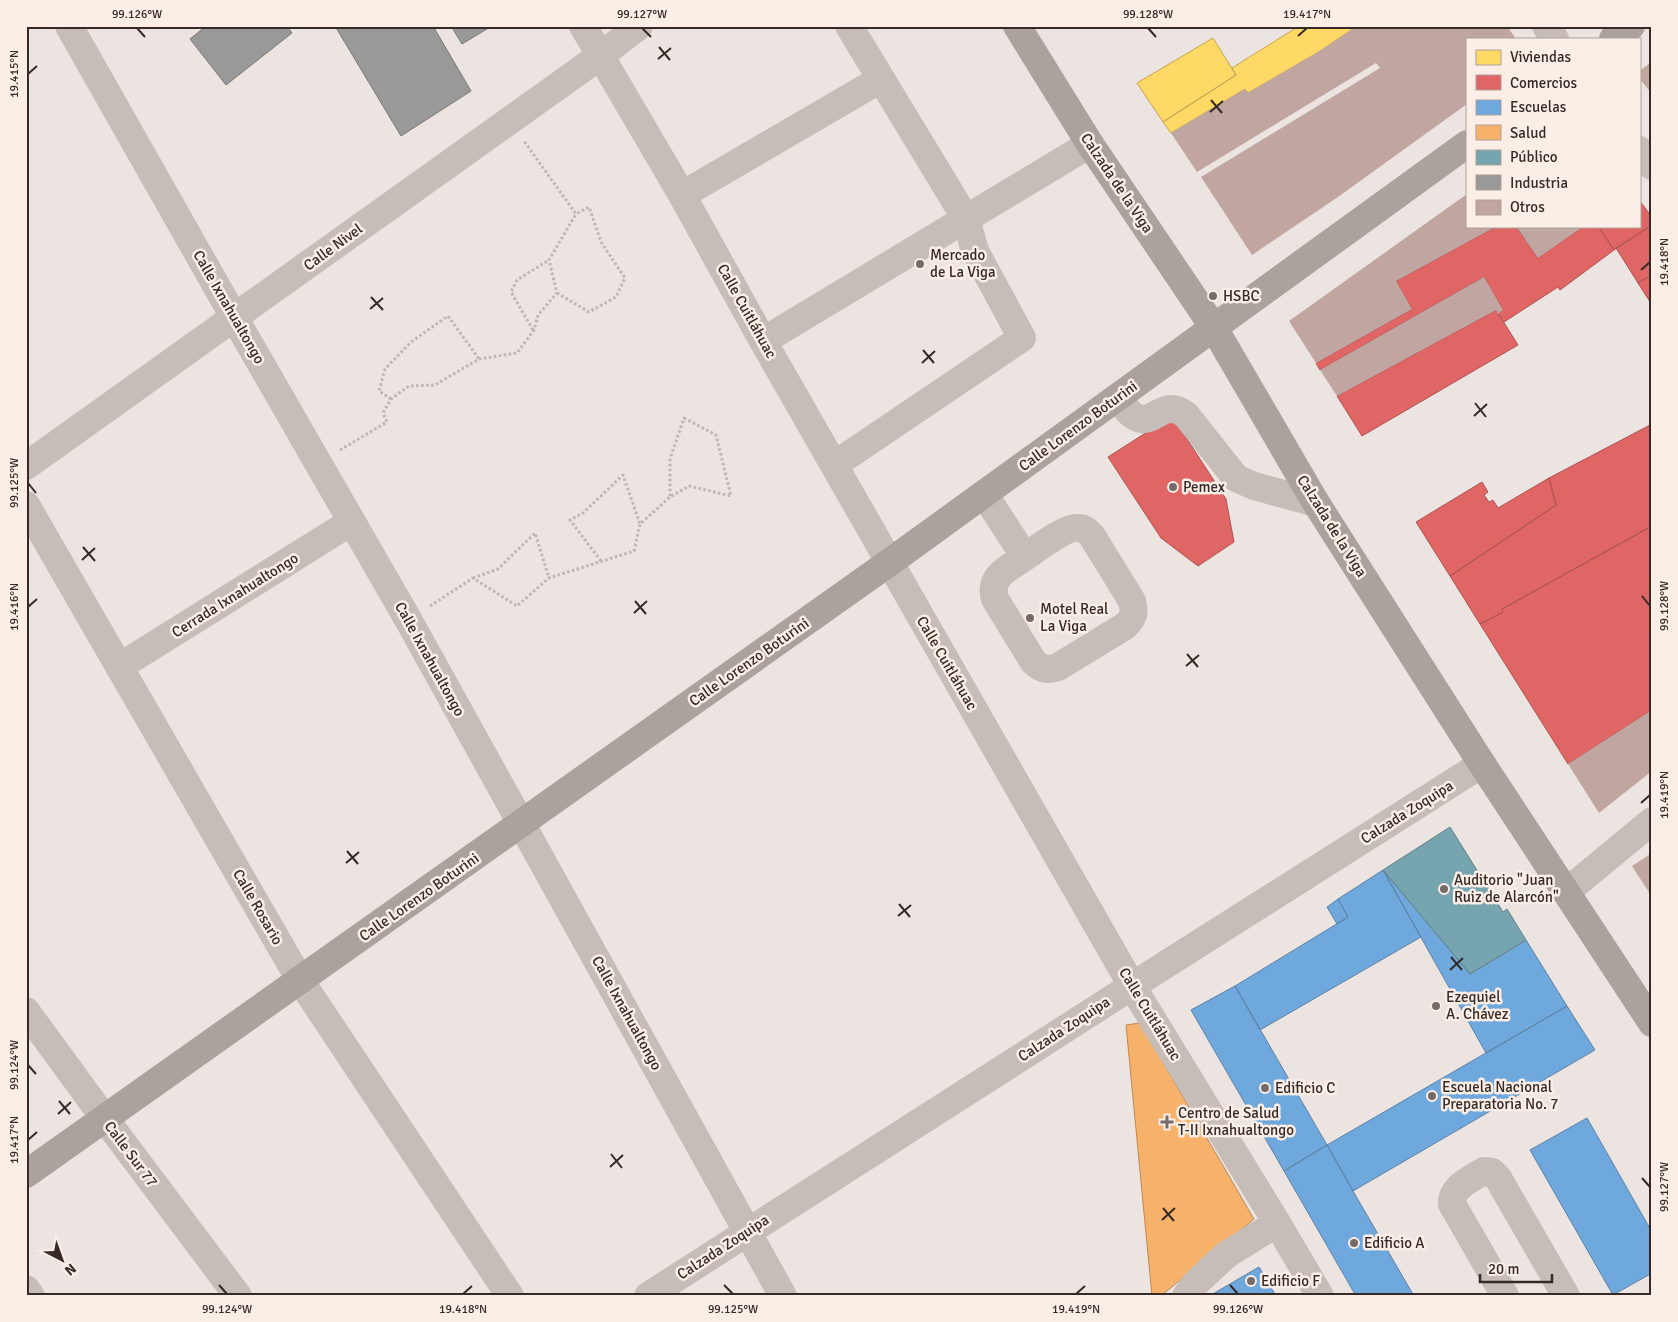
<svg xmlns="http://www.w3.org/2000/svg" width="1678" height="1322" viewBox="0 0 1678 1322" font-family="Signika,sans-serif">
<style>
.homes{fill:#ffd966;stroke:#c3a453}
.shops{fill:#e06666;stroke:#ad5453}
.schools{fill:#6fa8dc;stroke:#5e82a6}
.health{fill:#f6b26b;stroke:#bc8957}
.public{fill:#76a5af;stroke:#638086}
.industry{fill:#999;stroke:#7b7877}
.building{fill:#c1a5a1}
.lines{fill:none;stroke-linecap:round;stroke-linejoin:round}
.path{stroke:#bfb5b1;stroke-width:3;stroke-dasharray:2.5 2.5;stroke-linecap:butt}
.minor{stroke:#c6bdb9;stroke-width:28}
.major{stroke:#aba29e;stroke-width:28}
.ticks{fill:none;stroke:#362a27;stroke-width:2}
.poi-dot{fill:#766b68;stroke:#faeee7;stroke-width:2}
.labels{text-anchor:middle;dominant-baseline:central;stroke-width:5;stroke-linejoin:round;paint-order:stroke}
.street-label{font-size:15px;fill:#362a27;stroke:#faeee7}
.poi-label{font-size:15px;fill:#362a27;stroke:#faeee7;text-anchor:start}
.neatline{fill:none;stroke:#362a27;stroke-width:2}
.ticks-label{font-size:12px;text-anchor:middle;fill:#362a27}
</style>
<rect width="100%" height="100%" fill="#ece4e0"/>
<path class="homes" d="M1299,26h58l-37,25 -72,42 -3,-4 -74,44 -8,-11 73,-47 -4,-7z
M1213,38l23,37 -73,47 -26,-39z"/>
<path class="shops" d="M1639,200l13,17v8l-38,25 -16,-24h41z
M1652,225v50l-14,8 -22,-35z
M1497,226h19l22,32 46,-32h14l16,24 -54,40 -2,-3 -54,35 -6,-8 5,-4 -19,-33 -164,93 -4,-7 96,-54 -16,-28z
M1652,275v30l-14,-22z
M1496,310l22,35 -156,91 -25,-40z
M1172,416l54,83 8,43 -36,24 -37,-28 -53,-81z
M1652,424v102l-150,83 1,3 -23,12 -30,-48 106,-71 -7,-27z
M1549,478l7,27 -106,71 -34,-54 66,-40 6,10 -4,3 5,7 4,-2 5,8z
M1652,526v184l-84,54 -88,-140 23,-12 -1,-3z"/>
<path class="schools" d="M1383,870l87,104 56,-34 41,66 -81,47z
M1383,870l38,67 -161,93 -25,-44 113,-69 -10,-18z
M1338,899l10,18 -11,7 -10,-17z
M1235,986l92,159 -43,26 -93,-161z
M1567,1006l28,44 -242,141 -26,-46z
M1587,1118l65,114v41l-39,22 -83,-145z
M1327,1145l26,46 61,105h-58l-72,-125z
M1259,1267l17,29h-64l-1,-1z"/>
<path class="health" d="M1140,1023l114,196 -93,77h-9l-26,-271z"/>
<path class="public" d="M1450,827l53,85 4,-3 19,31 -56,34 -87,-104z"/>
<path class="industry" d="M206,26h81l5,7 -66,52 -36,-46z
M335,26h98l38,65 -70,45z
M451,26h41l-30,18z"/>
<path class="building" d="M1357,26h150l9,13h-49v65l-129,93 -86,58 -51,-78 179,-109 -4,-5 -179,109 -26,-39 74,-44 3,4 72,-42z
M1652,62v32l-13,-16v-7z
M1467,194v32h30l-101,55 16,28 -96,54 -27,-42z
M1516,226h68l-46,32z
M1484,277l19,33 -5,4 -2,-4 -159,86 -17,-26z
M1652,710v61l-53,42 -31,-49z
M1652,853v44l-20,-31z"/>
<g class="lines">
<path class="path" d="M557,293l32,19 27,-15 9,-19 -24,-36 -12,-35 -13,7
M533,330l-22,-38 6,-12 32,-20
M391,399l-12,-8 6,-22 26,-27 37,-26 31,43
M684,418l32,17 15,61 -42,-10 -19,11v-38z
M340,450l47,-28 -4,-9 8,-14 18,-13 26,-1 44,-26 38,-6 17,-23 4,-15 19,-22 -8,-33 27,-46 -52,-73
M601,561l-31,-41 13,-7 40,-38 17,49
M473,578l25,-9 37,-36 14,45
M430,606l43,-28 44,28 32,-28 85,-27 6,-27 30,-27"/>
<path class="minor" d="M69,26l165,291 175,304 374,675
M583,26l99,169 81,146 369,645 145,237 43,73
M1546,26l9,13
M1639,150l13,16
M682,195l199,-116
M763,341l327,-197
M1119,397c4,7 8,15 15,19 19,13 28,-20 52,-1l50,63 18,8 62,17
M834,465l188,-127 -47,-87 -9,-32 -117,-193
M26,466l574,-410 39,-30
M984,494l41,63c12,-8 41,-31 54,-29 6,0 9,4 13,8l40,65c3,11 2,17 -7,25l-67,41c-11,4 -17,2 -25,-6l-38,-62c-7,-23 14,-31 30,-42
M26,505l274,475 210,316
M119,667l232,-145
M1566,892l86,-71
M26,1011l79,108 133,177
M26,1289l5,7
M648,1296l484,-310 350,-222
M1186,1296l10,-13 30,-28 51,-32
M1505,1296l-53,-92c-1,-17 19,-25 32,-33l8,1 6,6 68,118"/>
<path class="major" d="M1017,26l73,118 124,184 102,175 166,261 170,259
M1613,39l18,-13
M26,1174l864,-612 577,-418"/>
</g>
<path class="ticks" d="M137,28l8,9M642,28l9,9M1148,28l8,9M1298,36l9,-8M659,47l11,13M658,59l13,-11M28,74l9,-8M1211,100l11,13M1210,112l13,-11M1641,270l9,-8M371,297l12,13M370,309l13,-11M923,350l11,13M922,363l13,-12M1475,403l11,14M1474,416l13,-12M28,483l8,10M83,547l12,14M82,560l13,-12M1642,596l8,10M635,601l11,13M28,607l9,-8M634,613l13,-12M1187,654l11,13M1186,666l13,-11M1641,803l9,-8M347,851l11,13M346,863l13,-11M899,904l11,13M898,916l13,-11M1451,957l11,13M1450,970l13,-12M28,1065l8,9M59,1101l11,13M58,1114l13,-12M28,1140l9,-8M611,1154l11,14M610,1167l13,-12M1642,1178l8,9M1163,1208l11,13M1162,1220l13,-12M219,1285l8,9M724,1285l9,9M1230,1285l8,9M463,1294l9,-8M1076,1294l9,-8"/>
<g class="poi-dot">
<circle cx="920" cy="264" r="5"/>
<circle cx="1213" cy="296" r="5"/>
<circle cx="1173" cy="487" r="5"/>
<circle cx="1030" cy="618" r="5"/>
<circle cx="1444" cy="889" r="5"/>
<circle cx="1436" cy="1006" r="5"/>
<circle cx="1265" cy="1088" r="5"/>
<circle cx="1432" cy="1096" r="5"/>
<path d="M1164.5 1114.5h5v5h5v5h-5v5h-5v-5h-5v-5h5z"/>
<circle cx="1354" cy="1243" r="5"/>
<circle cx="1251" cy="1281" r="5"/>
</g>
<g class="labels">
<g class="street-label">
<text transform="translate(1117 183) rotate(56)">Calzada de la Viga</text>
<text transform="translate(333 247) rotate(-36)">Calle Nivel</text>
<text transform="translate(229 307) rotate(60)">Calle Ixnahualtongo</text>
<text transform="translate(747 311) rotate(61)">Calle Cuitláhuac</text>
<text transform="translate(1078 426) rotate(-36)">Calle Lorenzo Boturini</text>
<text transform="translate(1332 526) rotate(58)">Calzada de la Viga</text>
<text transform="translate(235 595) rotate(-32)">Cerrada Ixnahualtongo</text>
<text transform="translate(430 659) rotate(61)">Calle Ixnahualtongo</text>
<text transform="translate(749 662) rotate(-35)">Calle Lorenzo Boturini</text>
<text transform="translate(947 663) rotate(60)">Calle Cuitláhuac</text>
<text transform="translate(1407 812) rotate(-32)">Calzada Zoquipa</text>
<text transform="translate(419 897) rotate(-35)">Calle Lorenzo Boturini</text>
<text transform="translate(258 907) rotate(60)">Calle Rosario</text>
<text transform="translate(627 1013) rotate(61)">Calle Ixnahualtongo</text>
<text transform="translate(1150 1014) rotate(59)">Calle Cuitláhuac</text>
<text transform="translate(1064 1029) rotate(-33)">Calzada Zoquipa</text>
<text transform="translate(131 1154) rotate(53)">Calle Sur 77</text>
<text transform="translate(723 1247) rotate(-33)">Calzada Zoquipa</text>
</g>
<g class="poi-label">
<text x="930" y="255">Mercado<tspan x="930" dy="17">de La Viga</tspan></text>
<text x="1223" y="296">HSBC</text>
<text x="1183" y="487">Pemex</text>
<text x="1040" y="609">Motel Real<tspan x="1040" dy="17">La Viga</tspan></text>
<text x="1454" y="880">Auditorio "Juan<tspan x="1454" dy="17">Ruiz de Alarcón"</tspan></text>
<text x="1446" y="997">Ezequiel<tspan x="1446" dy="17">A. Chávez</tspan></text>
<text x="1442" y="1087">Escuela Nacional<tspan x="1442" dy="17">Preparatoria No. 7</tspan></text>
<text x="1275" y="1088">Edificio C</text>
<text x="1178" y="1113">Centro de Salud<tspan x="1178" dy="17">T-II Ixnahualtongo</tspan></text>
<text x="1364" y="1243">Edificio A</text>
<text x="1261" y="1281">Edificio F</text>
</g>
</g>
<rect width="1678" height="1322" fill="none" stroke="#faeee7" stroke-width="55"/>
<rect x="1466" y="38" width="175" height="190" fill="#faeee7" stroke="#aca09a"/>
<rect x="1476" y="50" width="25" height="15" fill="#ffd966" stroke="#aca09a"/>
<text x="1510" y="62" font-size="15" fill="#362a27">Viviendas</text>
<rect x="1476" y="75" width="25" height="15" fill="#e06666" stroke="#aca09a"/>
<text x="1510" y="88" font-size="15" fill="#362a27">Comercios</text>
<rect x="1476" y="100" width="25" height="15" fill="#6fa8dc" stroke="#aca09a"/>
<text x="1510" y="112" font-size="15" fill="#362a27">Escuelas</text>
<rect x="1476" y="125" width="25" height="15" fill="#f6b26b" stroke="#aca09a"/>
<text x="1510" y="138" font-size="15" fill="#362a27">Salud</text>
<rect x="1476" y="150" width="25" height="15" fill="#76a5af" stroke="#aca09a"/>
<text x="1510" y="162" font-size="15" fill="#362a27">Público</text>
<rect x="1476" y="175" width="25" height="15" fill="#999999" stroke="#aca09a"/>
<text x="1510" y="188" font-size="15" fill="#362a27">Industria</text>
<rect x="1476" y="200" width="25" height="15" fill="#c1a5a1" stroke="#aca09a"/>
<text x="1510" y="212" font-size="15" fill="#362a27">Otros</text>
<g transform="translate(62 1260) rotate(139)" stroke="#faeee7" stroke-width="4" paint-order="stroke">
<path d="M0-4L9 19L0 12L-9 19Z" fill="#362a27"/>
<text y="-8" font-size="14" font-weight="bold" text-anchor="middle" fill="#362a27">N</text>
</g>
<path d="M1480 1274v8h72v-8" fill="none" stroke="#362a27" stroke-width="2.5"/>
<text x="1488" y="1274" font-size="15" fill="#362a27" stroke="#faeee7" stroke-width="4" paint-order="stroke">20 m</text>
<rect x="28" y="28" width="1622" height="1266" class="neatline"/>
<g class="ticks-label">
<text x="137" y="18">99.126°W</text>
<text x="642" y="18">99.127°W</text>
<text x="1148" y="18">99.128°W</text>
<text x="1307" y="18">19.417°N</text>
<text transform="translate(14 74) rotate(-90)" y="4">19.415°N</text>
<text transform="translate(1664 262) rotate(-90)" y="4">19.418°N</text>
<text transform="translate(14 483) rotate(-90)" y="4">99.125°W</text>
<text transform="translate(1664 606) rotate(-90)" y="4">99.128°W</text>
<text transform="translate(14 607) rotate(-90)" y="4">19.416°N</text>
<text transform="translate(1664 795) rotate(-90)" y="4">19.419°N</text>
<text transform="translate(14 1065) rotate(-90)" y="4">99.124°W</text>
<text transform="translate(14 1140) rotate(-90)" y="4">19.417°N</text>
<text transform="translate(1664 1187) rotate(-90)" y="4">99.127°W</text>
<text x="227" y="1313">99.124°W</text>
<text x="463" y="1313">19.418°N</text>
<text x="733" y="1313">99.125°W</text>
<text x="1076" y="1313">19.419°N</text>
<text x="1238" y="1313">99.126°W</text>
</g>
</svg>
